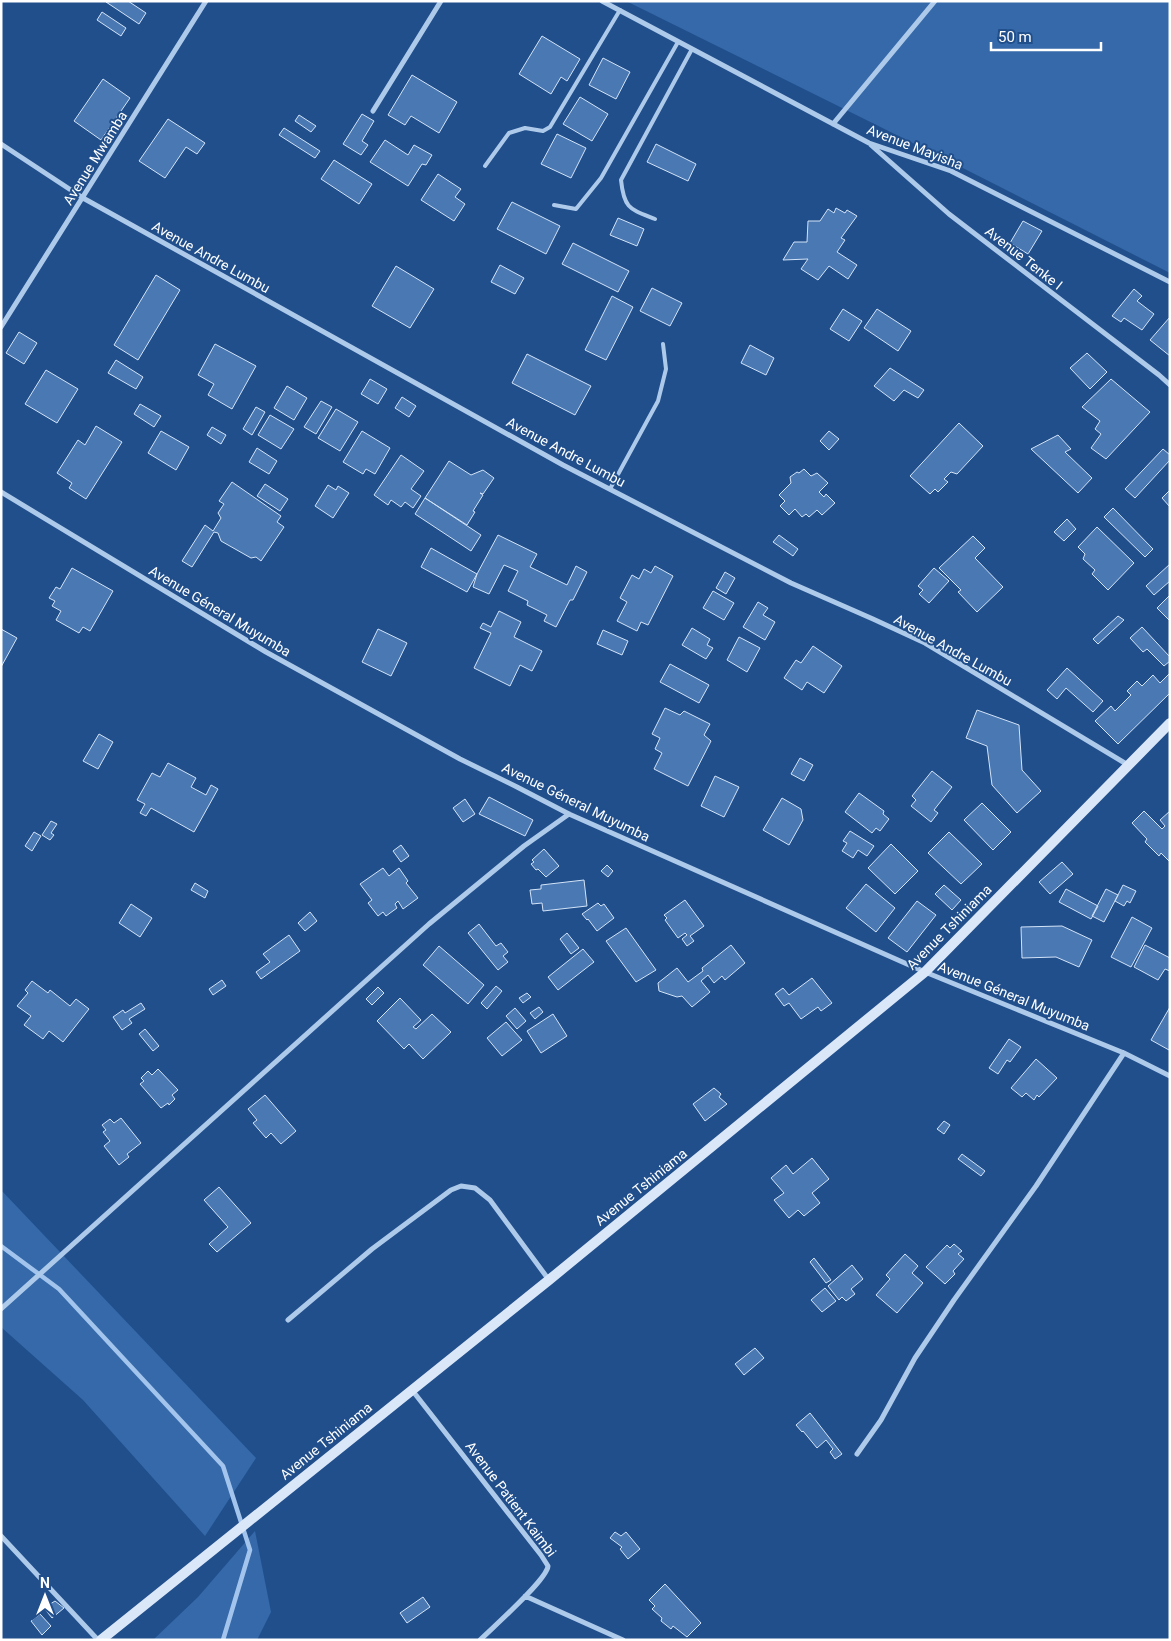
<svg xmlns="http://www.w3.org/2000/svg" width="1171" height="1641" viewBox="0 0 1171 1641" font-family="Roboto,sans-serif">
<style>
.green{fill:#3569a9}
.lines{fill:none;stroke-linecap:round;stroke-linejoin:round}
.stream{stroke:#a2c4ed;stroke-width:4.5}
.building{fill:#4a78b3;stroke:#d3e4f8}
.lane{stroke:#aecaeb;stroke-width:4}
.street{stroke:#aecaeb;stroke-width:5}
.secondary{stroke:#dae7f9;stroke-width:10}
.labels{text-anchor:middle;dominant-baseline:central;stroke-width:4;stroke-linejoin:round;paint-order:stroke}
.street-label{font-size:14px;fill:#fff;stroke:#214f8c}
</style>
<rect width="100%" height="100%" fill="#214f8c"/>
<path class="green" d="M626,1h544v272l-219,-111z
M1,1190l255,268 -51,78 -122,-136 -82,-73z
M255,1531l16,81 -14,28h-104l45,-43z"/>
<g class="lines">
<path class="stream" d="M1,1246l58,43 164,177 27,84 -27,90"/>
</g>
<path class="building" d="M128,1l18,12 -7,11 -33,-22z
M102,12l24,16 -5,8 -24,-16z
M542,36l38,23 -13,22 -6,-4 -10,17 -32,-20z
M603,58l27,14 -14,27 -27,-14z
M412,75l45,27 -18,31 -28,-17 -6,9 -17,-10z
M103,79l27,19 -29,42 -27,-19z
M580,97l28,17 -16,27 -29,-17z
M362,114l12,7 -12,20 6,4 -7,10 -18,-11z
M299,115l17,11 -5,6 -16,-11z
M168,119l37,24 -8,11 -11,-7 -21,31 -26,-17z
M284,128l36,23 -5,7 -36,-23z
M557,134l29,14 -15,30 -30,-14z
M385,140l23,15 6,-10 18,10 -6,10 -4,-1 -14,22 -38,-24z
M656,144l40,20 -8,17 -41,-19z
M334,160l38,24 -13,20 -38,-25z
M438,174l23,15 -6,8 10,7 -11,17 -33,-21z
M512,202l48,24 -14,28 -49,-25z
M836,208l9,5 2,-3 10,6 -16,22 4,2 -8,12 20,13 -9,14 -19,-13 -11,14 -17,-11 7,-10 -25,1 11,-18h13l1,-21h12l8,-12 6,4z
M618,218l26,11 -7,17 -27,-11z
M1023,221l19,10 -14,23 -18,-11z
M573,243l56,28 -11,21 -56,-28z
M500,265l24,13 -9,16 -24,-12z
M396,266l38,23 -24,39 -38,-22z
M156,275l24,15 -42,70 -24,-15z
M652,288l30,15 -12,23 -30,-15z
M1134,289l8,7 -5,5 17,13 -12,16 -18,-12 -3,4 -9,-6z
M612,296l21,11 -27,53 -21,-10z
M843,309l19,12 -13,20 -19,-12z
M877,309l34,22 -13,20 -34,-23z
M1170,317v39l-20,-16z
M19,332l18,11 -13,21 -18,-11z
M215,344l41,22 -24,43 -24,-14 6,-11 -16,-9z
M750,345l24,13 -8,17 -25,-12z
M1087,353l20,19 -17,17 -20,-21z
M527,354l64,32 -16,29 -63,-32z
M116,360l27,17 -7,12 -28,-16z
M890,368l34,22 -6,8 -14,-8 -10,11 -20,-15z
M46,370l32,19 -21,34 -32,-19z
M370,379l17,10 -9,15 -17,-10z
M1111,379l39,33 -44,47 -15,-11 10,-14 -6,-5 5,-8 -18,-14z
M287,386l20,12 -13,22 -20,-12z
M402,397l14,9 -7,11 -14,-9z
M321,401l11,6 -16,27 -12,-7z
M140,404l21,12 -7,11 -20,-13z
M256,407l9,5 -13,23 -9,-6z
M336,409l22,13 -18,29 -22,-13z
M270,415l24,14 -13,20 -23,-14z
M959,423l24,23 -26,28 -6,-2 -7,7 4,3 -10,10 -3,-3 -5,5 -20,-18z
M96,426l26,16 -36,57 -17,-11 3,-5 -15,-10 21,-33 7,5z
M212,427l14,8 -5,9 -14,-9z
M161,431l28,16 -13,23 -28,-17z
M362,431l28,17 -15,26 -9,-5 -3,5 -20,-12z
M829,431l10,8 -10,11 -9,-9z
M1058,435l13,14 -6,3 27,26 -14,15 -47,-44z
M257,448l20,13 -8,13 -20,-12z
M1163,449l7,6v5l-35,38 -10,-9z
M401,455l23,16 -13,18 10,7 -8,12 -8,-6 -4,5 -10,-7 -3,5 -14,-10z
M449,461l22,14 12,-5 11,8 -11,16 -3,-1 3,2 -10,16 2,1 -8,13 -42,-27z
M804,469l7,7 6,-3 11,10 -9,9 5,5 2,-3 9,9 -13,12 -5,-5 -8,7 -3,-3 -4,3 -7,-8 -6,6 -9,-9 5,-5 -6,-6 12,-12 -1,-6 7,-5 2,1z
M232,482l49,34 -4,6 7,5 -23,34 -5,-4 -5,1 -30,-17 -3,-8 -4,-1 -22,35 -10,-6 23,-36 8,6 8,-13 -3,-5 6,-9 -5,-3z
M265,484l23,15 -8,12 -23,-15z
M328,485l8,5 2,-4 11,7 -16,25 -18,-12z
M1170,490v17l-8,-9z
M425,498l56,37 -10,16 -56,-37z
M1113,508l40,41 -8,8 -41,-40z
M1067,519l9,10 -12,12 -10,-9z
M1097,527l37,36 -26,27 -16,-16 3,-4 -12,-11 2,-5 -7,-7z
M498,535l39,19 -7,13 37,18 9,-19 11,6 -14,28h-3l-14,27 -12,-6 3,-6 -20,-10 1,-4 -20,-10 10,-20 -14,-6 -15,29 -16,-7 4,-13z
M779,535l19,14 -5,7 -20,-14z
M973,536l12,12 -10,10 28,29 -26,25 -19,-20 3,-2 -22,-22z
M431,548l46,26 -10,18 -46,-25z
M1170,564v17l-16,14 -8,-9z
M655,566l18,10 -25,49 -7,-3 -4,9 -20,-10 10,-19 -7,-4 12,-23 7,4 5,-10 7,4z
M72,568l41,23 -23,40 -7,-4 -4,6 -23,-13 5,-9 -9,-5 3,-5 -6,-3 7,-11 4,2z
M934,568l15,13 -20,22 -10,-9 4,-4 -5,-4z
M725,572l10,6 -9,16 -10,-6z
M713,591l21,12 -10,17 -21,-12z
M1169,596l1,1v24l-13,-13z
M758,602l10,6 -5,7 12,7 -10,18 -22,-13z
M499,611l22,11 -7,15 28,14 -10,20 -12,-6 -10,21 -36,-18 17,-35 -11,-5 3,-5 8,4z
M1118,616l6,4 -26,24 -5,-5z
M1142,627l28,30v4l-6,5 -17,-17 -4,3 -13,-14z
M692,628l18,11 -3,6 6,3 -7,11 -24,-14z
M1,629l16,9 -16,29z
M378,629l29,14 -16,33 -29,-14z
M603,630l25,11 -6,14 -25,-11z
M739,637l21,11 -13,24 -20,-12z
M813,646l29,20 -18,27 -17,-11 -5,8 -18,-12 12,-18 5,3z
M670,664l39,21 -10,18 -39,-21z
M1067,668l36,33 -10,11 -27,-24 -9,11 -10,-9z
M1170,673v20l-52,51 -23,-23 16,-15 4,5 16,-16 -4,-4 10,-10 5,5 11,-11 7,8z
M665,708l15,7 4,-4 26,13 -6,11 7,6 -23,45 -34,-17 8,-16 -7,-4 5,-11 -8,-4z
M977,710l42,15 3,45 19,21 -24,22 -25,-28 -5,-39 -21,-8z
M99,734l14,8 -15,27 -15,-8z
M800,758l13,7 -9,16 -13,-7z
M168,763l28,15 -5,9 15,8 5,-10 7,4 -24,43 -43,-24 -5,8 -6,-3 5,-9 -8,-4 15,-27 8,4z
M932,771l20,16 -18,23 4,3 -7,9 -20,-16 5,-6 -4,-4z
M715,776l24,11 -15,30 -23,-11z
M859,793l25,18 -1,3 6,5 -9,12 -4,-3 -4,5 -27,-21z
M489,797l44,23 -8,16 -46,-22z
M782,798l19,11 2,11 -14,25 -26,-15z
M465,799l10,15 -12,8 -10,-14z
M982,803l29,29 -18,18 -29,-30z
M1144,811l18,18 3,-3 -5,-6 10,-9v51l-9,-9 -2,3 -14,-14 2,-3 -15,-16z
M51,821l6,3 -6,9 3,2 -4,5 -8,-5z
M850,831l24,15 -7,10 -9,-6 -5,8 -11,-7 5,-8 -4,-2z
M34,832l7,4 -9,15 -7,-5z
M949,832l33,32 -21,20 -33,-31z
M891,844l27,27 -23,23 -27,-26z
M401,845l8,11 -8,6 -8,-11z
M544,849l15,17 -13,11 -8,-8 -2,1 -5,-6 3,-2 -2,-2z
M1062,862l11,12 -23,20 -11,-12z
M607,865l6,6 -5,6 -7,-6z
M383,868l6,8 10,-8 9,13 -2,2 12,15 -15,11 -5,-8 -3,3 2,4 -11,8 -3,-4 -5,4 -10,-13 4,-3 -12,-16z
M584,880l3,26 -44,5 -1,-8 -10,1 -2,-14 11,-1v-4z
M195,883l13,8 -3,7 -14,-8z
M866,884l29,24 -19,24 -30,-24z
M944,885l17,15 -9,10 -17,-16z
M1123,885l13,6 -6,12 -3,-2 -3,5 -9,-5z
M1066,889l32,17 -7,13 -32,-17z
M1106,889l12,6 -14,27 -12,-6z
M685,900l19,26 -14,10 4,5 -7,5 -5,-7 5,-4 -2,-2 -7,5 -13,-18 2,-2 -3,-3z
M917,901l19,14 -29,37 -19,-14z
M598,903l3,3 3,-2 10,14 -17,13 -9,-12 -1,1 -5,-6z
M131,904l21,14 -12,19 -21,-14z
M310,912l7,9 -12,10 -7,-8z
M1132,917l20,11 -21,39 -20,-10z
M479,924l17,22 5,-3 7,9 -5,4 5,6 -10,8 -30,-37z
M1062,926l30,14 -13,27 -23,-10 -34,1 -1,-31z
M626,928l30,42 -20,12 -30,-41z
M567,933l12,15 -8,6 -11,-15z
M289,935l11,16 -39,28 -5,-7 14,-10 -7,-8z
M731,945l14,18 -20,17 -3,-4 -8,7 -6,-8 -7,6 9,11 -18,15 -10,-11 -5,1 -18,-6 -1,-8 19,-15 11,14 15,-11 -1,-3z
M1145,945l25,13v13l-5,-2 -7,11 -24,-13z
M439,946l45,39 -16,19 -45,-39z
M583,949l11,13 -36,28 -10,-13z
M812,978l20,25 -11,8 -3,-4 -17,12 -12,-16 -5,3 -9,-12 8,-6 6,7z
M222,980l4,6 -13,9 -4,-6z
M32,981l16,12 2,-3 20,16 6,-7 13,10 -26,33 -14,-11 -6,8 -19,-14 7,-9 -14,-10 11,-13 -3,-3z
M496,986l6,5 -15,18 -6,-6z
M378,987l6,6 -12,12 -6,-6z
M527,993l4,4 -8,6 -4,-5z
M400,998l21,22 -8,7 3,2 16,-15 19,18 -28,27 -14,-15 -5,5 -27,-28z
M141,1003l4,6 -16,10 3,4 -10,7 -9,-13 10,-7 2,3z
M539,1007l4,5 -8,7 -5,-6z
M1170,1007v42l-1,1 -18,-10z
M515,1008l11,13 -9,8 -11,-13z
M553,1014l14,22 -26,17 -14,-22z
M506,1022l16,18 -20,16 -15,-18z
M145,1029l14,17 -6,5 -14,-17z
M1009,1039l12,8 -11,15 -3,-2 -9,14 -9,-6z
M1036,1059l21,19 -18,19 -2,-2 -3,5 -8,-7 -4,4 -11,-9z
M158,1069l20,21 -6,5 3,4 -6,6 -1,-2 -7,5 -21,-24 4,-3 -3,-3 7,-7 4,4z
M714,1088l7,6 -2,3 8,7 -22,17 -12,-17z
M265,1095l31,36 -15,13 -10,-11 -5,5 -13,-15 4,-3 -9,-11z
M121,1118l20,25 -14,11 2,3 -10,8 -15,-19 6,-5 -7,-9 3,-2 -4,-5 8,-6 4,4z
M944,1121l6,4 -6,9 -7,-5z
M962,1154l23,17 -4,5 -23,-17z
M812,1158l17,21 -17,14 8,10 -16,13 -6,-6 -9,8 -15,-18 10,-7 -13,-15 15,-13 7,9z
M219,1187l32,36 -34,29 -8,-8 19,-17 -24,-27z
M954,1244l8,7 -4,3 6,5 -11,12 2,3 -10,10 -19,-17 21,-22 3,3z
M905,1254l13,12 -6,7 11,10 -26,30 -21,-18 14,-16 -4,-4z
M814,1258l17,22 -5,3 -16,-21z
M852,1265l11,14 -12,10 4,5 -9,7 -4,-4 -3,3 -11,-14z
M825,1288l11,13 -14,11 -11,-12z
M755,1348l9,10 -20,17 -9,-11z
M810,1413l32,41 -7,5 -5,-7 3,-3 -7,-9 -9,8 -14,-17 -1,1 -6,-7z
M615,1532l6,4 5,-4 14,17 -12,10 -8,-10 2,-2 -12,-9z
M665,1584l36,39 -14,14 -14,-11 -2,3 -10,-8 1,-3 -10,-9 3,-3 -6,-6z
M423,1597l7,10 -23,16 -7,-10z
M55,1601l9,7 -12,10 -8,-10z
M40,1614l11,12 -9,9 -11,-14z"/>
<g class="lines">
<path class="lane" d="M485,166l24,-33 16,-5 18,3 7,-4 70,-117
M554,205l22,4 25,-31 77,-136
M655,219c-25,-10 -31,-10 -34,-39l71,-131
M610,489l48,-88 8,-32 -3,-25"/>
<path class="street" d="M602,1l267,142 82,28 219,111
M373,111l68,-110
M833,124l102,-123
M1,144l82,54 480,267 228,118 82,36 52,24 203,122
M871,145l78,69 210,161 11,10
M1,327l205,-326
M1,492l265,160 194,107 57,28 52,27 356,158 199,81 46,23
M1,1309l428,-385 95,-78 45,-32
M288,1320l84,-71 79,-59 10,-4 14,2 15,12 59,80
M412,1390l129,165 7,11c-1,14 -56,62 -68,74
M857,1454l24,-34 34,-62 39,-58 82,-114 88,-133
M1,1536l97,104
M525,1596l98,44"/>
<path class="secondary" d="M101,1640l448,-360 376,-308 245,-249"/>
</g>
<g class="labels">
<g class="street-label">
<text transform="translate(915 147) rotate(21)">Avenue Mayisha</text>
<text transform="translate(95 158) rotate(-58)">Avenue Mwamba</text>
<text transform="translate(211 257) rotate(29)">Avenue Andre Lumbu</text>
<text transform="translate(1024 258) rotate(38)">Avenue Tenke I</text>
<text transform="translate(566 452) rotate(28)">Avenue Andre Lumbu</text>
<text transform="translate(220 611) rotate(31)">Avenue Géneral Muyumba</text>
<text transform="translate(953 650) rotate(29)">Avenue Andre Lumbu</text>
<text transform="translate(576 802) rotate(26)">Avenue Géneral Muyumba</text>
<text transform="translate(949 927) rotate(-45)">Avenue Tshiniama</text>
<text transform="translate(1014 996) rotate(22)">Avenue Géneral Muyumba</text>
<text transform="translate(641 1187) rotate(-39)">Avenue Tshiniama</text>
<text transform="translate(326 1441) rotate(-39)">Avenue Tshiniama</text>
<text transform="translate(511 1499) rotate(53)">Avenue Patient Kaimbi</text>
</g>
</g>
<rect width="1171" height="1641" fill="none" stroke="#ffffff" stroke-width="5"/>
<g transform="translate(45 1596)" stroke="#214f8c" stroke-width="4" paint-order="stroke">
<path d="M0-4L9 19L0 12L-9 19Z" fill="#ffffff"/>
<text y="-8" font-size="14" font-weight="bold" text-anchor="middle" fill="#ffffff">N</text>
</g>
<path d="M991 42v8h110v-8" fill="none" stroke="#ffffff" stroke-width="2.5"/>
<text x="998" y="42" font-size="15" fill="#ffffff" stroke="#214f8c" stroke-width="4" paint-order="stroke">50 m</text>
</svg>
